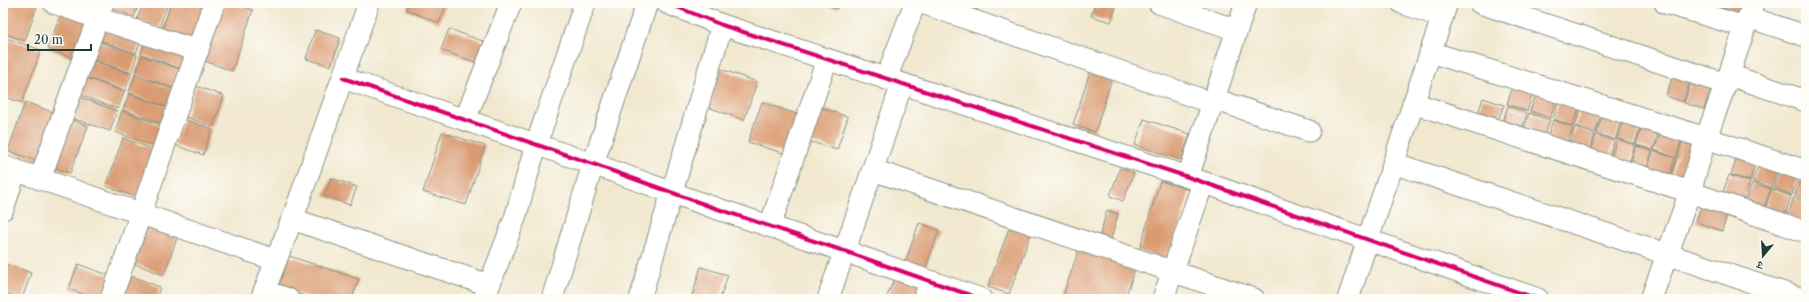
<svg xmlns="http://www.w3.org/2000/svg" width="1809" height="302" viewBox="0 0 1809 302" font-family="'Libre Caslon Text','Noto Serif Devanagari',serif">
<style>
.building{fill:#da9b72}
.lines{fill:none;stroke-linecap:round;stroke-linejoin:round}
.minor-casing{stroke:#889282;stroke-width:23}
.minor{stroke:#fff;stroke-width:21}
.cycleway-casing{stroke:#fdfcf7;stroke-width:6}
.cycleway{stroke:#d6006c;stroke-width:4}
</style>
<rect width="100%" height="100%" fill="#fdfcf7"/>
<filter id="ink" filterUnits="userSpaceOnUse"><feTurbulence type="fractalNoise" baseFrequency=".025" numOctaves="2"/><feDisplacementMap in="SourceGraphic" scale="8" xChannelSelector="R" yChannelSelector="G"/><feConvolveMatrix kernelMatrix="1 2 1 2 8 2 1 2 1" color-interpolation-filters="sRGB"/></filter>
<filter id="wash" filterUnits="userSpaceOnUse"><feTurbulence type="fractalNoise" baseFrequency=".012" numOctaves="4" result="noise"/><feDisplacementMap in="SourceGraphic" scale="16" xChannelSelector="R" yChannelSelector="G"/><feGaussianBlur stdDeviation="0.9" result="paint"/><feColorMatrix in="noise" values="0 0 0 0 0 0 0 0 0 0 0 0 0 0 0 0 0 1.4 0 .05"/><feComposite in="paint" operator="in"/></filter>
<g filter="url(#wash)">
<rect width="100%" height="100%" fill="#f1e8cf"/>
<g id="blocks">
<path class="building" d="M4,3h34l-13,38 -22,-8z
M109,3h30l-5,14 -27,-10z
M143,3h25l-9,25 -22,-8z
M171,3h39l-14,39 -34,-11z
M222,3h10l21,7 -21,61 -30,-11z
M409,3h38l-8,20 -32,-13z
M820,3h19l-2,6z
M956,3h24l-3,7z
M1095,3h22l-6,19 -20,-6z
M1712,3h15l-3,11 -14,-5z
M1730,3h14l-5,16 -13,-4z
M62,10l26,9 -13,40 -27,-10z
M102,22l40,15 -6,16 -40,-14z
M449,29l39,14 -8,21 -39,-14z
M315,30l25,8 -9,28 -25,-7z
M3,37l38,13 -19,53 -19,-7z
M147,38l43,16 -6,16 -43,-16z
M95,40l42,15 -6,18 -42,-15z
M142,56l43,15 -7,19 -43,-16z
M88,59l43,15 -6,17 -43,-15z
M1092,65l22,7 -19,60 -22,-7z
M715,67l42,15 -13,38 -42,-15z
M135,75l44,16 -6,18 -44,-16z
M1673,75l17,6 -7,21 -17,-6z
M81,76l43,16 -6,17 -43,-16z
M1692,80l19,7 -7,22 -20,-6z
M1514,83l20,7 -7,21 -20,-7z
M196,86l28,10 -11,31 -27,-10z
M1537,92l20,7 -7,19 -20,-7z
M129,94l43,15 -6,16 -43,-15z
M74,95l43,16 -7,20 -44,-15z
M1483,98l21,7 -8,21 -20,-7z
M1560,98l20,7 -7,21 -20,-7z
M25,102l30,11 -17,48 -30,-10z
M762,102l43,15 -13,39 -44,-14z
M1582,105l20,7 -7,20 -20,-6z
M1508,106l19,7 -7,21 -19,-7z
M819,107l29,10 -11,33 -29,-9z
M122,111l44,16 -8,21 -43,-16z
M1604,111l18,6 -7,23 -19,-7z
M1529,113l21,7 -8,21 -20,-7z
M1624,117l18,6 -7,21 -18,-5z
M68,118l20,8 -18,47 -20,-7z
M183,119l29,10 -9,26 -29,-10z
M1144,119l46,15 -9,26 -46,-15z
M1553,120l20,7 -7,20 -20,-6z
M1643,123l17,5 -7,22 -17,-5z
M1575,127l20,7 -6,20 -21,-6z
M1662,129l21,7 -7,22 -22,-8z
M442,132l43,14 -19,59 -43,-13z
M1596,135l18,6 -6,21 -18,-6z
M1684,135l16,5 -14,45 -16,-5z
M123,138l35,13 -17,48 -35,-13z
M1617,139l18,6 -7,22 -18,-6z
M1636,146l16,5 -6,20 -16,-5z
M1653,151l22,7 -6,20 -22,-7z
M1738,154l18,6 -6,21 -19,-6z
M1760,162l18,5 -7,21 -19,-7z
M1781,166l18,8 -7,21 -19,-7z
M1120,168l14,5 -11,28 -13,-5z
M1802,174l4,1v24l-11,-4z
M1729,175l21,7 -8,23 -21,-7z
M331,178l26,9 -7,18 -26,-9z
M1160,181l30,9 -21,71 -30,-10z
M1752,183l19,6 -9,23 -18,-6z
M1771,189l20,7 -7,23 -20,-6z
M1794,197l12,4v26l-20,-7z
M1703,200l26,8 -7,23 -26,-9z
M1107,210l11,4 -7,25 -11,-4z
M1012,220l21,7 -24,67 -21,-7z
M150,222l29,10 -15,43 -29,-11z
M919,223l20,7 -14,40 -20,-7z
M1081,243l56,20 -12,36h-63z
M289,256l70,23 -7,20h-38l-36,-12z
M3,263l28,10 -9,26 -19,-7z
M78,264l38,14 -8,21h-12l-27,-10z
M701,267l27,8 -8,24h-29z
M896,274l27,10 -5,15h-32z
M131,276l29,11 -4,12h-34z"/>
</g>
</g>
<g filter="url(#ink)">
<use href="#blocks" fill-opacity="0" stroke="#889282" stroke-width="1"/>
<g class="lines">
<g class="minor-casing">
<path id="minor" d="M54,3l43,15 101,33
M667,3l55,22 466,152 350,122
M922,3l290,100
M1159,3l77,27
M1402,3l40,14
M1480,3l246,81
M1665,3l80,24
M1748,17l58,19
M1430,52l276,86 100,33
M1729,75l77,26
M343,78l250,86 116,42 135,45 137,48
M886,79l29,-76
M1214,99l95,32
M1413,103l277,89 116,40
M465,120l46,-117
M1393,163l409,136
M3,166l272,94
M873,170l381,129
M1188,177l58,-174
M40,179l63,-176
M3,209l13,-39
M292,219l197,66
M770,226l57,-167
M264,291l24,8
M111,299l103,-296
M261,299l35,-90 73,-206
M484,299l31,-81 21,-73 49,-142
M552,299l41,-135 54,-161
M640,299l82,-274
M828,299l74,-215
M924,299l6,-18
M1163,299l40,-116
M1348,299l99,-296
M1651,299l39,-107 16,-54 23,-63 24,-72"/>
</g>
<use href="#minor" class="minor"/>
<g class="cycleway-casing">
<path id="cycleway" d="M667,3l55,22 466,152 350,122
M343,78l250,86 116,42 135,45 137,48"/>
</g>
<use href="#cycleway" class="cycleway"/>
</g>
</g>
<rect width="1809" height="302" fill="none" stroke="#fdfcf7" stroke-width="16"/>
<g transform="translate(1763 256) rotate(198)" stroke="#fdfcf7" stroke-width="3" paint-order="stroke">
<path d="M0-3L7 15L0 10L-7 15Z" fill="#1f3d34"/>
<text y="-6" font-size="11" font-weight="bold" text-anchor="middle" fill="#1f3d34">उ</text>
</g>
<path d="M28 44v6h63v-6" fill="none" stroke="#1f3d34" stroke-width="2"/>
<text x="34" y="44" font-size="12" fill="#1f3d34" stroke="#fdfcf7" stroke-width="3" paint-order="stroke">20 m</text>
</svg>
